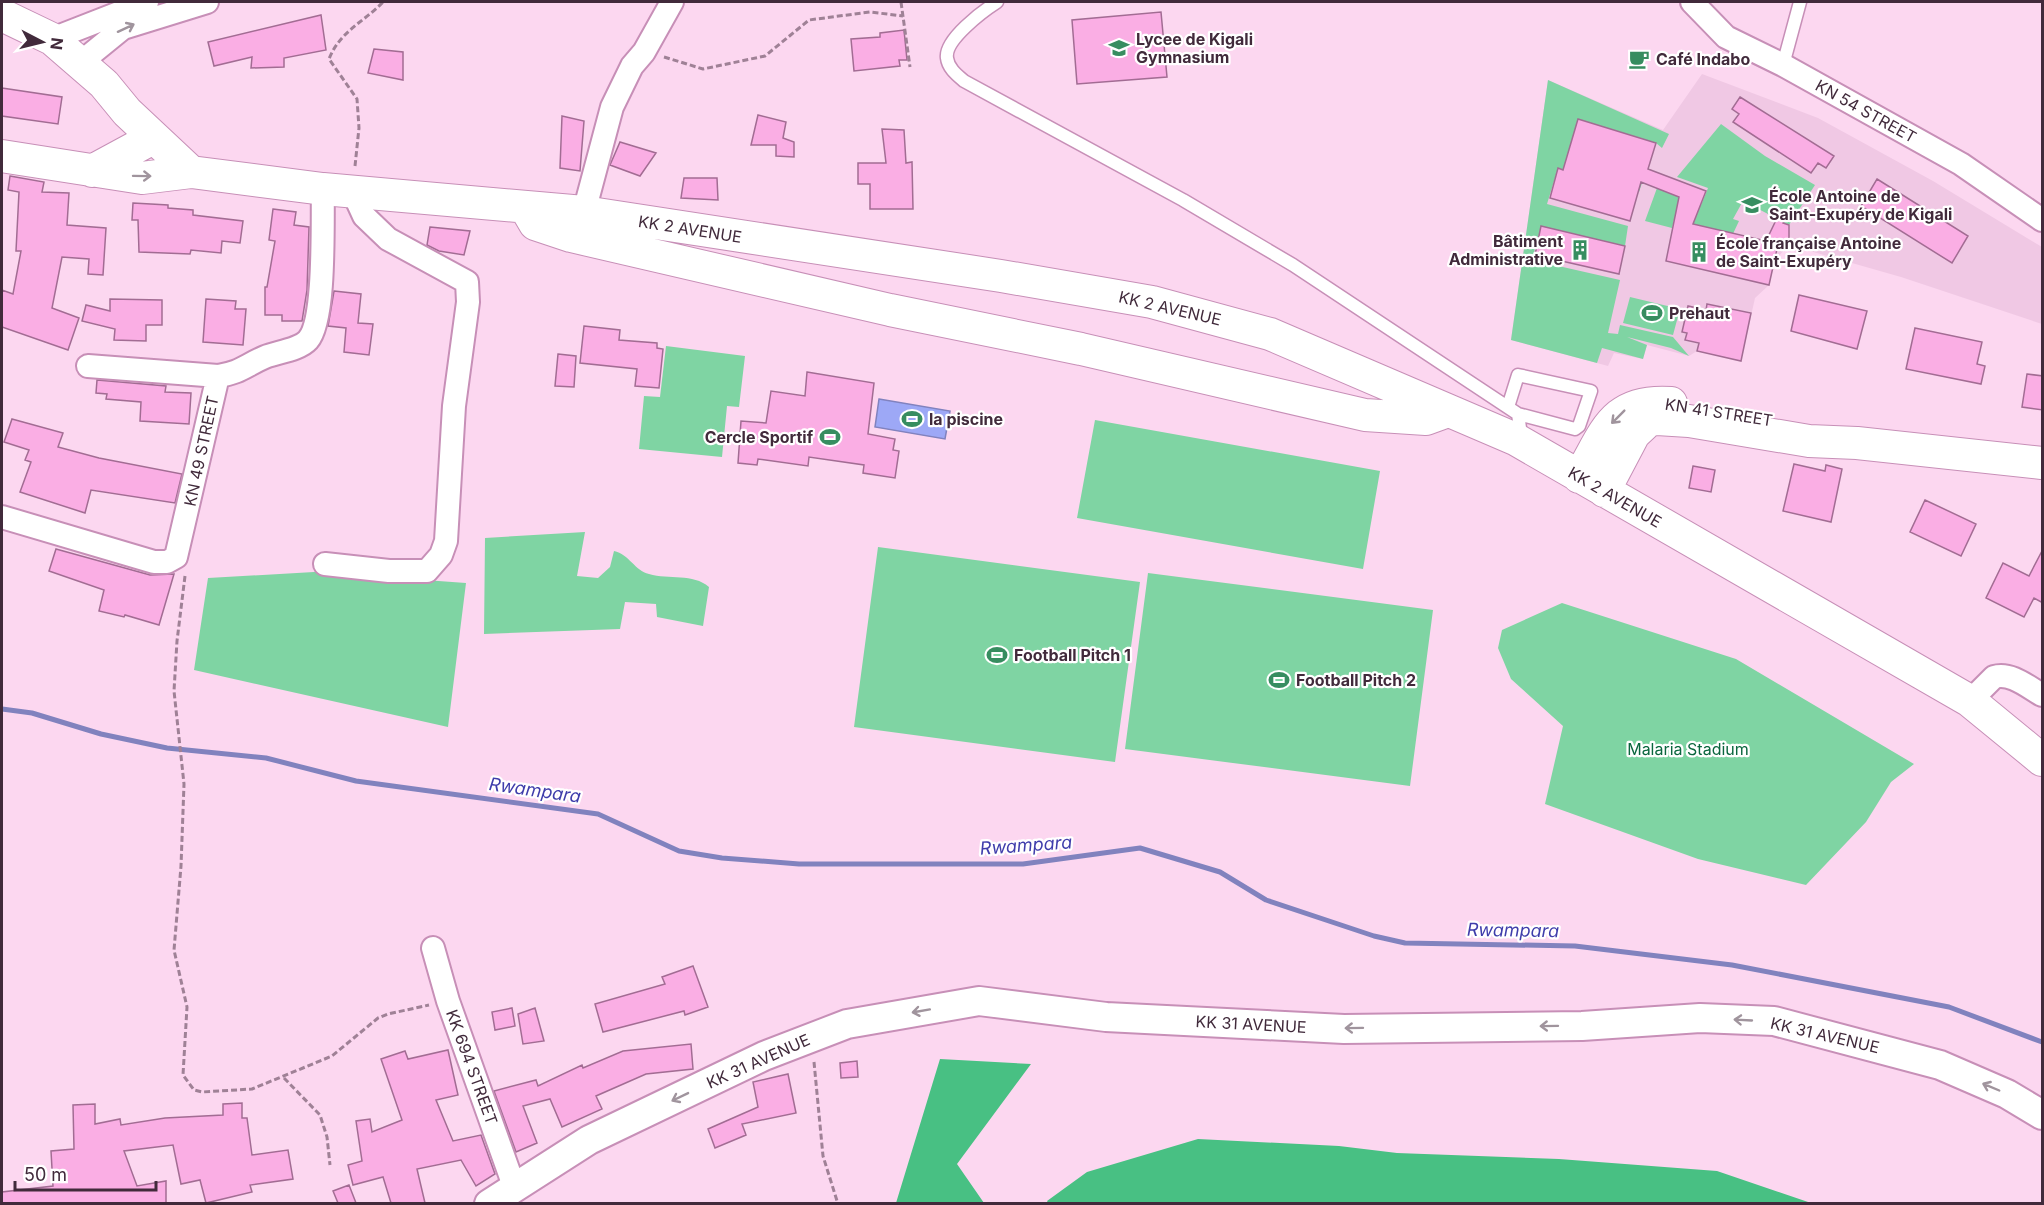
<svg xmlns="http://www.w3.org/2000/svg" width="2044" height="1205" viewBox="0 0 2044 1205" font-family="Inter,sans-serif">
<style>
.built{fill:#f0c8e4}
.green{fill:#7fd4a3}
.forest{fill:#48c083}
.water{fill:#9da8f6;stroke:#8182be;stroke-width:1.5}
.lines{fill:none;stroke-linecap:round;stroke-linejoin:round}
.stream{stroke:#8182be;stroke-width:5}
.building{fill:#faaee4;stroke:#a26c93;stroke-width:1.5}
.service-casing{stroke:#c78fb7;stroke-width:15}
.minor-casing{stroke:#c78fb7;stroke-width:26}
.tertiary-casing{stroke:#c78fb7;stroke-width:32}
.secondary-casing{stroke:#c78fb7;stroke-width:34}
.path{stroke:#9f8196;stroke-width:3;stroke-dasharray:6 3;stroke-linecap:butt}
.service{stroke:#fff;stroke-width:12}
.minor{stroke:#fff;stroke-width:22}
.tertiary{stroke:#fff;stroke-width:28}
.secondary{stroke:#fff;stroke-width:32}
.oneway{stroke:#a0949d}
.labels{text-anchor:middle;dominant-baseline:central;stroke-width:4.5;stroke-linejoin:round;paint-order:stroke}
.poi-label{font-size:16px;font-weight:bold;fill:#412a3b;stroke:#fff;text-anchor:start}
.street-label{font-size:16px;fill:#412a3b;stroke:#fff}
.park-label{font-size:16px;fill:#0a663e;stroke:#fff}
.water-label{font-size:18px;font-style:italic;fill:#3f3dab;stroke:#fff}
</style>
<rect width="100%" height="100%" fill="#fcd7f0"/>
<path class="built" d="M1702,74l116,44 115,63 109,66v77l-141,-47 -112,-32 -14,15 -6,25 -14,13 -14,63 -44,-10 -8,5 -42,-11 -4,14 -29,-6 -6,13 -97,-26 37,-260 115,50z"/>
<path class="green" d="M1548,80l121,54 -7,14 -6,-5 -78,-24 68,52 -7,21 -81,-24 -11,36 81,22 -3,20 -84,-19 -9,33 88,20 -12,53 10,1 2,-9 53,12 16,19 -18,-8 -44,-11 20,8 -4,14 -41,-11 -5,15 -86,-23z
M1721,124l44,32 50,29 -26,40 -46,-24 -10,18 6,2 -8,17 -57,-18 -2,8 -27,-7 12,-33 44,17 7,-17 -31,-11z
M1630,297l50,12 -7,26 -50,-12z
M666,346l79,10 -6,51 -12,-1 -5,51 -83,-8 5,-53 16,1z
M1095,420l285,51 -17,98 -286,-51z
M585,532l-8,44 21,2 12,-11 4,-16c15,3 21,20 35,23 20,6 44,-1 60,13l-6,39 -46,-9 -1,-13 -31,-2 -5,27 -136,5 1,-96z
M878,547l262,35 -25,180 -261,-35z
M314,572l152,11 -18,144 -254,-57 14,-92z
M1148,573l285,37 -23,176 -285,-37z
M1562,603l174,56 178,105 -23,18 -25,40 -60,63 -108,-26 -153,-55 18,-78 -52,-47 -13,-31 4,-18z"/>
<path class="forest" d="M940,1059l91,5 -74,100 27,39h-88z
M1198,1139l141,7 58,7 162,6 158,12 94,32h-763l-1,-2 40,-29z"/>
<path class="water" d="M879,399l71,12 -5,28 -70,-12z"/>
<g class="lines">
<path class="stream" d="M2,709l30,4 69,21 66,14 99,10 90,23 242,33 81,37 43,7 77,6h224l117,-16 80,24 46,28 108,36 31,7 170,3 157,19 217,42 93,35"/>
</g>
<path class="building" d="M1161,12l6,65 -90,7 -5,-64z
M321,15l5,35 -42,8v9l-33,1 1,-11 -38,9 -6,-24z
M904,30l3,30h-8l1,6 -46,5 -3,-32 29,-2v-4z
M374,49l29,3v28l-35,-7z
M2,88l60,9 -4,27 -56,-8z
M1740,97l94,59 -8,12 -8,-5 -7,10 -78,-51 6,-8 -7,-5z
M758,115l28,7 -3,16 11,4v15l-18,-1v-11h-25z
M562,116l22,5 -4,50 -20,-3z
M1578,119l78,24 -8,26 58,22 -13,33 73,17 13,-27 6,2 -2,7 6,2v20l-10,-5 -10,45 -103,-24 13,-64 -38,-15 -11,39 -80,-23 8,-30 5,2z
M882,129l22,1 2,33 6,-1 1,47h-43v-25h-12v-21h28z
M620,142l36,11 -16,23 -30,-11z
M10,176l34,6 -2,10 27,1 -2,32 39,3 -3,47 -15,-1 1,-15 -27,-2 -10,51 27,10 -11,32 -66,-23v-37l11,4 8,-43h-5l3,-59 -11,-2z
M684,178h33l1,22 -37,-2z
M1877,179l91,57 -16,27 -91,-57z
M133,203l35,2v3l25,2v5l50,6 -3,22 -18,-2 -1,12 -30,-3 -1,4 -51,-2 -1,-32h-6z
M273,209l23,3 -2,13 15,2 -2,63 -5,31h-20v-6h-17v-28h2l8,-46 -6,-1z
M1541,226l84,20 -6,28 -84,-19z
M430,227l40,4 -6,24 -25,-4 -12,-6z
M334,291l27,3 -3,29 15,1 -4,31 -25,-3 2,-24 -18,-2z
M1799,295l68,16 -10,38 -66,-18z
M110,299l52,1v25h-16v16l-32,-1 1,-11 -33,-8 4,-16 24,6z
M206,299l30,2 -1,8h11l-3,36 -40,-3z
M1707,304l44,9 -10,48 -44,-10 2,-8 -14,-3 2,-7 -5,-1 6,-26 18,4z
M584,326l36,4 -1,10 38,3v5l6,1 -4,39 -24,-2 2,-17 -57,-6z
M1915,328l67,14 -5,22 8,2 -4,18 -75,-15z
M558,354l18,2 -2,31 -19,-1z
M807,372l67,11 -6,51 27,5 -2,11 6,1 -4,27 -32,-5 1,-8 -55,-8 -1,9 -50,-7 -1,6 -19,-2 3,-42 25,2 5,-32 34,5z
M2027,374l16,2v34l-21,-3z
M97,380l69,6 -1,6 26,1 -2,31 -49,-3 1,-19 -35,-3 1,-5 -11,-1z
M12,419l51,14 -5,14 41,11 83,16 -7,29 -84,-13 -6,23 -65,-21 11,-30 -6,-2 4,-10 -25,-8z
M1794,464l31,7 1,-6 16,4 -11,53 -48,-11z
M1693,466l22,4 -4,22 -22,-4z
M1925,500l51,24 -15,32 -51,-24z
M56,549l94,26 24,-1 -15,51 -34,-10 -1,2 -25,-6 5,-21 -55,-19z
M2043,549v54l-9,-5 -10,19 -38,-19 17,-35 26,13z
M693,966l15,41 -23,8 -1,-4 -81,21 -8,-28 70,-20 -3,-7z
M512,1008l3,18 -20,4 -3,-18z
M535,1008l9,33 -21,3 -5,-30z
M691,1044l2,25 -47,5 -50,22 6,13 -40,18 -12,-28 -27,7 14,37 -21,9 -22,-61 42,-11 2,6 44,-21 1,3 40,-17z
M448,1050l10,45 -22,5 17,41 28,-6 14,39 -19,12 -15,-26 -44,9 8,34h-34l-8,-26 -30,8 -5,-20 14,-4 -6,-40 14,-2 2,13 30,-12 -21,-61 24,-8 3,8z
M857,1061l1,16 -17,1 -1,-15z
M788,1074l8,39 -54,11 4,11 -31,13 -7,-19 50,-22 -5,-25z
M242,1103v15h5l5,37 36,-5 5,29 -43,6 2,7 -46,11 -6,-23 -19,4 -8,-39 -49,6 13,35 29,-5v22h-164v-11l51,-6 -2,-35 23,-2 -1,-44 22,-1v20l25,-5 1,6 44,-7 58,-3v-11z
M349,1185l7,18h-18l-5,-12z"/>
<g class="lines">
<g class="service-casing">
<path id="service" d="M997,2c-14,9 -53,38 -50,56 1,10 10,17 17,23l219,119 110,65 225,149 2,14 -4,9
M1783,65l17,-63
M1508,407l10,-32 73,16 -12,35 -4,3 -57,-15"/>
</g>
<g class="minor-casing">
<path id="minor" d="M1692,2l34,35 57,28 178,99 81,56
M52,39l95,-37
M80,63l43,-35 84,-26
M584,212l28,-105 20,-41 12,-14 28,-50
M88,366l130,10
M2,517l152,45h13l9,-5 42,-181c24,-4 26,-10 47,-19 12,-5 34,-7 43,-17 18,-20 14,-120 15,-151
M325,564l64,7h38l14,-16 5,-14 8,-135 14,-104 -1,-20 -79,-43 -24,-23 -11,-24
M1970,701l24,-24c17,-5 34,10 48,18
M433,948l15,53 66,185"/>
</g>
<g class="tertiary-casing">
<path id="tertiary" d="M489,1204l100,-64 175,-84 83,-32 132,-23 127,16 238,12 238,-3 118,-8 74,3 166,44 67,29 35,21"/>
</g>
<g class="secondary-casing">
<path id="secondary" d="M2,15l50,24 52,45 23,28 64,60 132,17 261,23 417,64 151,26 118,32 245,105 455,262 72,59
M2,156l140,22 49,-6
M92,171l61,-33
M525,207l10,17 36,12 319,74 191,39 284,66 61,4 22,-8
M1579,477c27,-45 32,-78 92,-74
M1604,491l30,-57 15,-14 8,-1 32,2 120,20 48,2 185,20"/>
</g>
<path class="path" d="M901,2l9,65
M664,57l39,12 62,-13 44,-36 61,-8 33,4
M355,166l4,-38 -2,-29 -28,-40c11,-28 35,-37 54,-57
M185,576l-8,65 -3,50 10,93 -3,82 -7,84 13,57 -4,68 11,15 8,2 50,-3 80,-33 46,-38 10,-4 41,-9
M814,1062l9,94 15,48
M284,1078l36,37 7,22 3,28"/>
<use href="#service" class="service"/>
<use href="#minor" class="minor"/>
<use href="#tertiary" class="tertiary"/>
<use href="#secondary" class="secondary"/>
</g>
<defs><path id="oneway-shaft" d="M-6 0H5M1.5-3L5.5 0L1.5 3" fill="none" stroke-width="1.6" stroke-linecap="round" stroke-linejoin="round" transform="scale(1.5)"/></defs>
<g class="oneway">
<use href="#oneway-shaft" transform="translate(126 28) rotate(-25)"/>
<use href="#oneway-shaft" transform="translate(142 176) rotate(1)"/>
<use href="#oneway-shaft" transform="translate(1618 417) rotate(135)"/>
<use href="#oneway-shaft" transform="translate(921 1011) rotate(170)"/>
<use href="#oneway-shaft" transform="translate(1743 1020) rotate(-177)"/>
<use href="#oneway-shaft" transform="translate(1549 1026) rotate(179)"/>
<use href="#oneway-shaft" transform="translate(1354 1028) rotate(179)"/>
<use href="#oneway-shaft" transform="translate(1991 1087) rotate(-157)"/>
<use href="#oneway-shaft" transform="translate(680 1097) rotate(154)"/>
</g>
<defs>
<g id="school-bare" transform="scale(1.62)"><path d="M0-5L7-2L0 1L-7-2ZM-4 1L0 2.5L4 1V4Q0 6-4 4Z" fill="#378d60" stroke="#fff" stroke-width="2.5" paint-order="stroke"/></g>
<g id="cafe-bare" transform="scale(1.62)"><path d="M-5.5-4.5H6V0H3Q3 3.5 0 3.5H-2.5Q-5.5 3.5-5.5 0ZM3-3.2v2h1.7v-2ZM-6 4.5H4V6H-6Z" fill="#378d60" stroke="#fff" stroke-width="2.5" paint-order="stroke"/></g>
<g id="building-bare" transform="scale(1.62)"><path d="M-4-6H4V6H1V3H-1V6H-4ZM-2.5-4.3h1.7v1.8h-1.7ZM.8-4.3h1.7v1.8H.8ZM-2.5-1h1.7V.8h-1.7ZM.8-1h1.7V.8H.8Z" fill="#378d60" stroke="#fff" stroke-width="2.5" paint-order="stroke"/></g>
<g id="stadium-bare" transform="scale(1.62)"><path d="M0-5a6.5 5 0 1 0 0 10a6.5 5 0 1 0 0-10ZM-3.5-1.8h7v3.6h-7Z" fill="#378d60" stroke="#fff" stroke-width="2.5" paint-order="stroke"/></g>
</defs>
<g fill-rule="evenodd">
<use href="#school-bare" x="1119" y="48"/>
<use href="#cafe-bare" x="1639" y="59"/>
<use href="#school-bare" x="1752" y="205"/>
<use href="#building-bare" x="1580" y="250"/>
<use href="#building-bare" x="1699" y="252"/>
<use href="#stadium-bare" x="1652" y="313"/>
<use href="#stadium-bare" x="912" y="419"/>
<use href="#stadium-bare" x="830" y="437"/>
<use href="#stadium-bare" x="997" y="655"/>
<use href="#stadium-bare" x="1279" y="680"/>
</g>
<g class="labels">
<g class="poi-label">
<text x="1136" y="39">Lycee de Kigali<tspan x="1136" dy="18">Gymnasium</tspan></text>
<text x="1656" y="59">Café Indabo</text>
<text x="1769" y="196">École Antoine de<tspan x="1769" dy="18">Saint-Exupéry de Kigali</tspan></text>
<text x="1563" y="241" text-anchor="end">Bâtiment<tspan x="1563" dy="18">Administrative</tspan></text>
<text x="1716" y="243">École française Antoine<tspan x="1716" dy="18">de Saint-Exupéry</tspan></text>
<text x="1669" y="313">Prehaut</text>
<text x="929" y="419">la piscine</text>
<text x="813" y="437" text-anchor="end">Cercle Sportif</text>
<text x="1014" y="655">Football Pitch 1</text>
<text x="1296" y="680">Football Pitch 2</text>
</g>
<g class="street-label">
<text transform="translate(1866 111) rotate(29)">KN 54 STREET</text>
<text transform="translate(690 229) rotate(9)">KK 2 AVENUE</text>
<text transform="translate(1170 308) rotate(13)">KK 2 AVENUE</text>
<text transform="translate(1719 412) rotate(9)">KN 41 STREET</text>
<text transform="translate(201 451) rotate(-78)">KN 49 STREET</text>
<text transform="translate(1615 497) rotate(30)">KK 2 AVENUE</text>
<text transform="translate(1251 1024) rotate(3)">KK 31 AVENUE</text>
<text transform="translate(1825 1035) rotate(13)">KK 31 AVENUE</text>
<text transform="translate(758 1061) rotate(-24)">KK 31 AVENUE</text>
<text transform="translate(472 1067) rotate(70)">KK 694 STREET</text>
</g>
<g class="park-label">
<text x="1688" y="749">Malaria Stadium</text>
</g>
<g class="water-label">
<text transform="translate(535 790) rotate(8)">Rwampara</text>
<text transform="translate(1026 845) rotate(-4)">Rwampara</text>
<text transform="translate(1513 930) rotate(1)">Rwampara</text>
</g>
</g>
<rect width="2044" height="1205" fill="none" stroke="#412a3b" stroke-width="6"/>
<g transform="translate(42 42) rotate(97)" stroke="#ffffff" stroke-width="4.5" paint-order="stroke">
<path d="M0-4.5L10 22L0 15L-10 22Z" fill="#412a3b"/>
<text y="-9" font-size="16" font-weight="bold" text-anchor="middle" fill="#412a3b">N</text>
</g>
<path d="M15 1181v9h141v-9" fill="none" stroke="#412a3b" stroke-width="3"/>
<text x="24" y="1181" font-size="18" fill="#412a3b" stroke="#ffffff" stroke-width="4.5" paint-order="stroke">50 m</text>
</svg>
